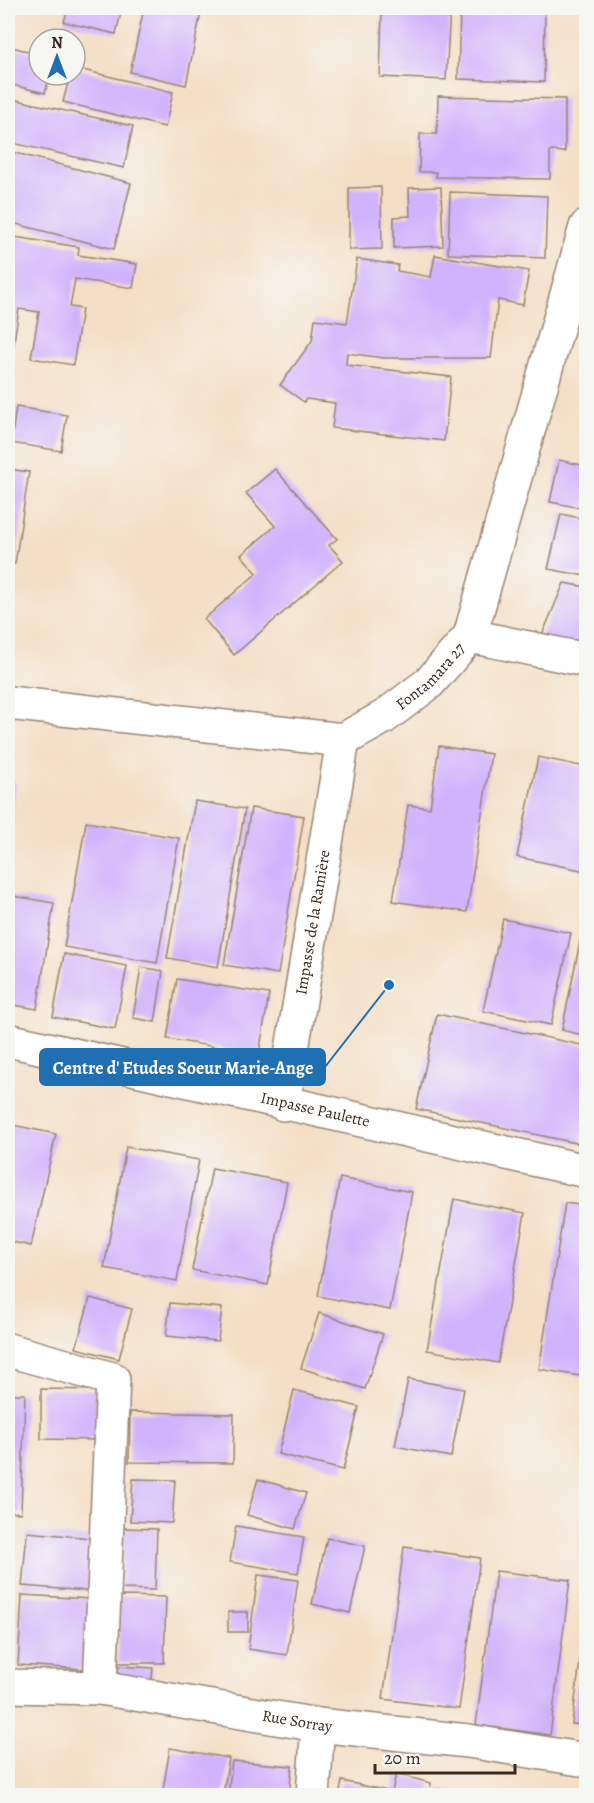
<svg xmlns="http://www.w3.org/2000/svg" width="594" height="1803" viewBox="0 0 594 1803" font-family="Alegreya,serif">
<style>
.building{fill:#d1b2fd}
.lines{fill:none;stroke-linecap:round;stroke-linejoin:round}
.minor-casing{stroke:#988472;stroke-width:36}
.minor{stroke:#fff;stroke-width:33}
.labels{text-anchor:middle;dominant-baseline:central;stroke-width:4.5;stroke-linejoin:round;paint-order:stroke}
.street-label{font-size:16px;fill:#3b2a1e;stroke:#f6f6f2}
.leader{fill:none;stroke:#1f6fb2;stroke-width:2}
.callout-dot{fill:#1f6fb2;stroke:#f6f6f2;stroke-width:2}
.callout{fill:#1f6fb2;stroke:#1f6fb2;stroke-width:2}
.callout-label{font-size:18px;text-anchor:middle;font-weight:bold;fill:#fff}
</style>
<rect width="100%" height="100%" fill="#f6f6f2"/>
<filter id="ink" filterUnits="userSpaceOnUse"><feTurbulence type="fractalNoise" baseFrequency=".0167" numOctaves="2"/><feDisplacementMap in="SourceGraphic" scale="12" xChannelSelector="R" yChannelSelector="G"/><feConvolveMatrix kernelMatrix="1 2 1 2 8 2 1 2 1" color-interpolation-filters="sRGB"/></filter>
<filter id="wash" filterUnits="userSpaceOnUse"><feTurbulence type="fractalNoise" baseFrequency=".008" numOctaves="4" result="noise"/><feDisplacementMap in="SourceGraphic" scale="24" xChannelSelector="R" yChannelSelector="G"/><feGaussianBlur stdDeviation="1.35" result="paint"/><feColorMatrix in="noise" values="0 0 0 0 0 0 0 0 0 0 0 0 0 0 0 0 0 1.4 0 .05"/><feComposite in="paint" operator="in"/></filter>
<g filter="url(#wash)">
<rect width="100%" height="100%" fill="#f4dfc6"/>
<g id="blocks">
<path class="building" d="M68,8h54l-6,26 -52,-12z
M144,8h58l-16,77 -56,-13z
M382,8h68l-4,72 -66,-3z
M460,8h85l-1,74 -86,-3z
M8,46l31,8v21h11l-5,18 -37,-9z
M75,68l98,24 -8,35 -102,-25 7,-27h5z
M438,96l127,3v53l-15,-1v28l-114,-2v-5h-17l1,-38h17z
M8,98l125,28 -9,42 -116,-26z
M8,151l123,32 -17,66 -106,-27z
M381,187l1,62 -33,1v-62z
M441,187l2,59 -49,2v-31l16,-1 -1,-28z
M450,192l97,4 -2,62 -97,-4z
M8,236l71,11 -1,8 59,9 -4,24 -58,-9 -5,28 12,2 -9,56 -42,-7 8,-46 -20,-3 -6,39h-5z
M435,255l94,16 -6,34 -25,-5 -7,58h-107l-37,-5 -1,12 105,12 -7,64 -112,-13 3,-25 -29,-4 -2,3 -24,-17 32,-44 3,-22 32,4 10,-64 41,6 -1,6 34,6z
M16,407l51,8 -6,36 -50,-8z
M559,460l27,6v43l-36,-7z
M8,469l21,3 -14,92 -7,-1z
M275,469l62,70 -8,6 14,16 -109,94 -30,-36 53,-46 -16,-18 34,-29 -29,-33z
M561,514l25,5v57l-38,-7z
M564,583l22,4v65l-47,-10z
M439,746l52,8 -24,158 -74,-11 15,-96 22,3z
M538,757l48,10v104l-69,-14z
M8,781l8,2 -7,50h-1z
M195,801l50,8 -27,158 -51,-9z
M251,808l53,8 -26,158 -54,-9z
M86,822l93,16 -22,125 -93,-16z
M8,895l46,8 -17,106 -29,-5z
M503,919l68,14 -20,92 -68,-14z
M581,937l5,1v98l-24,-6z
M64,954l63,12 -12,63 -62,-12z
M141,967l22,4 -8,51 -22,-4z
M177,979l92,15 -10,60 -92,-15z
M437,1014l149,32v73l-5,25 -165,-35z
M8,1124l48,10 -25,112 -23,-5z
M126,1147l73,13 -22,121 -73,-13z
M212,1168l75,14 -19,103 -76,-15z
M340,1178l72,14 -22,118 -72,-14z
M454,1199l71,14 -27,150 -71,-13z
M565,1203l21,3v171l-47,-8z
M90,1298l42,11 -13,50 -43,-11z
M170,1303l52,5 -4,33 -52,-5z
M319,1313l64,21 -18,55 -64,-21z
M408,1379l56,10 -13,68 -56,-11z
M41,1389l57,1 -1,50 -56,-1z
M294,1390l65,17 -16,63 -65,-16z
M8,1394h17l-4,119 -13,-1z
M130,1412l104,2 -1,49 -104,-1z
M133,1479l42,1 -3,43 -42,-2z
M258,1479l48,14 -11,36 -48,-14z
M585,1511h1v34l-5,-1z
M236,1526l68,11 -6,36 -68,-11z
M123,1528l34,1 -2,61 -34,-1z
M27,1532l64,6 -4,53 -65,-5z
M327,1538l38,8 -15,67 -38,-9z
M404,1547l76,11 -21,151 -76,-10z
M496,1571l74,9 -20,155 -74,-10z
M258,1575l40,5 -11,75 -39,-6z
M22,1595l68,4 -5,70 -67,-4z
M120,1596l46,1 -2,66h-46z
M228,1612h20v20h-20z
M585,1622h1v103l-14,-1z
M118,1666l35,2 -2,19 -34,-2z
M170,1748l59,10 -6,38h-61z
M232,1761l60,5 -3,30h-61z
M396,1774l35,9 -2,13h-90l3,-15 50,11z
M438,1789l29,5 -1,2h-29z"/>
</g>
</g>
<g filter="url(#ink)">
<use href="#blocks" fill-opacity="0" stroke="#988472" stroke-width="1.5"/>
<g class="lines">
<g class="minor-casing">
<g id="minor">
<path d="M470,636l116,24"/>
<path id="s1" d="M8,703l335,37 41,-23 45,-34 41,-47 116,-409"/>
<path id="s2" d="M8,1040l578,131"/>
<path id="s3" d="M283,1104l60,-364"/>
<path d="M8,1350l105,29 -13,309"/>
<path id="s4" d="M8,1686l92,2 218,37 150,16 118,19"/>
<path d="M313,1796l5,-71"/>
</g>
</g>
<use href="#minor" class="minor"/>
</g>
</g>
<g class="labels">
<g class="street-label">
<text stroke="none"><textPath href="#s1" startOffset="446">Fontamara 27</textPath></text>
<text stroke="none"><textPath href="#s3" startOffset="184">Impasse de la Ramière</textPath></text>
<text stroke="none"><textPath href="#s2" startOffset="315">Impasse Paulette</textPath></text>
<text stroke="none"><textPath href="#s4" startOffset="292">Rue Sorray</textPath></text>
</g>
</g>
<path class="leader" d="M389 985L325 1067"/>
<circle class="callout-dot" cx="389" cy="985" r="6"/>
<rect class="callout" x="40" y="1049" width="285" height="36" rx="6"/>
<g class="callout-label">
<text x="183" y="1074">Centre d' Etudes Soeur Marie-Ange</text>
</g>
<rect width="594" height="1803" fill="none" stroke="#f6f6f2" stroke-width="30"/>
<g transform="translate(57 57)"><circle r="28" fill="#f6f6f2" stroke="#aba49d" stroke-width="1.5"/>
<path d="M0-4.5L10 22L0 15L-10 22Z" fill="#1f6fb2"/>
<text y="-9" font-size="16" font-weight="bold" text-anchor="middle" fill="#3b2a1e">N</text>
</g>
<path d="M375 1764v9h140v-9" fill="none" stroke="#3b2a1e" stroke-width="3"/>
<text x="384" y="1764" font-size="18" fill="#3b2a1e" stroke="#f6f6f2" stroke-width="4.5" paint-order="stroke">20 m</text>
</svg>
